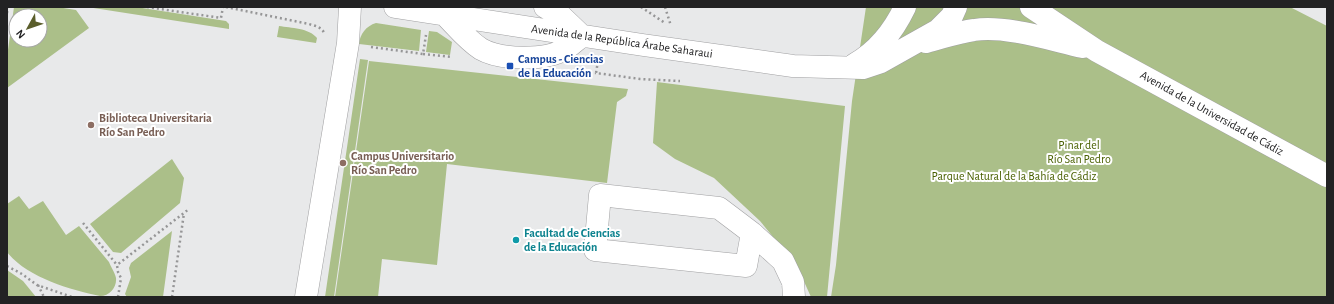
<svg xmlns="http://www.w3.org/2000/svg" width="1334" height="304" viewBox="0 0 1334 304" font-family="'Alegreya Sans',sans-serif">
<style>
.green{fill:#abbf89;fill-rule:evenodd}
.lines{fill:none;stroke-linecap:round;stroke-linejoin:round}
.minor-casing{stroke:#a0a0a2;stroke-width:23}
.path{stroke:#969697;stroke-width:2.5;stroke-dasharray:2 3;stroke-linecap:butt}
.minor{stroke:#fff;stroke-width:22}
.transit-dot{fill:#1a4fb4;stroke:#fff;stroke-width:1.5}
.education-dot{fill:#8d6e63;stroke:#fff;stroke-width:1.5}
.culture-dot{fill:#0f9aa8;stroke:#fff;stroke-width:1.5}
.labels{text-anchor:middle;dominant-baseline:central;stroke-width:4;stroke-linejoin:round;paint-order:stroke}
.street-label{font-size:12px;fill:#222223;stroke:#fff}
.transit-label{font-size:12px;font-weight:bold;fill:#164399;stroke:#fff;text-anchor:start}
.education-label{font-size:12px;font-weight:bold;fill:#785e54;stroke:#fff;text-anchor:start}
.park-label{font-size:12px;fill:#496000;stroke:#fff}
.culture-label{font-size:12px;font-weight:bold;fill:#0d838f;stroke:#fff;text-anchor:start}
</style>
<rect width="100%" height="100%" fill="#e8e9ea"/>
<path class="green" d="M14,7h43l19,3 13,18 -82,60v-31zM16,16h24v24h-24z
M87,7h49l90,14 3,3v5z
M866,7h424l37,19v271h-496l5,-32 16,-164z
M376,23l45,7 -2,21 -60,-7c1,-10 7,-18 17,-21z
M279,26c12,2 30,2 38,12l-1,5 -39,-6z
M429,31l8,1 15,10 -2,13 -24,-3z
M360,59l8,1 -34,237h-9z
M369,61l259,28 -2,7 -9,6 -10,81 -160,-19 -10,101 -55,-6 -4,38h-43z
M657,82l188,24 -18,191h-16l-14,-31 -37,-45 -46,-43 -39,-19 -22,-16z
M172,159l12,19 -4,25 -59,50 -8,-1 -23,-28z
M19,196l10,13 14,-8 23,34 13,-9 30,36c2,5 6,11 7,16 1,9 -6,18 -16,18 -29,-6 -74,-19 -93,-44v-48z
M172,231l-9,66h-36l-2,-3 6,-17 -2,-9 2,-5z
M7,270l16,11 13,16h-29z"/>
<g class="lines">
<g class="minor-casing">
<path id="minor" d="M395,7l248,38 150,21 70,2 18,-6 57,-32 14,-14 4,-9
M545,7l16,9 21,20
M1031,7l66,44 230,125
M445,15c11,11 22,25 36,34 19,11 65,12 84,0 6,-3 11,-9 17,-13
M926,42c16,-4 32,-10 48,-12 32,-5 77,10 109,17
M855,64c23,-13 39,-34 50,-57
M752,233l-6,33 -151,-16 5,-55 119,13 33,25 31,28 10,21 1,15
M306,297l42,-254 2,-36"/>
</g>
<path class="path" d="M147,7l74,11 2,-11
M226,7l83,17c6,2 13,3 15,9
M641,7l24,16
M665,7l6,19
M7,13l1,-6
M371,47l52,7 3,-19
M423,54l29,3
M598,61l-2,12 44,6 40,2
M575,71l21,2
M83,223l34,42
M7,266l15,8 15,11 35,12
M38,285l6,12
M118,297l3,-19 -3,-6 -1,-7 72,-56
M172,297l12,-84"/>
<use href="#minor" class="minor"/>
</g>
<rect class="transit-dot" x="506" y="62" width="8" height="8" rx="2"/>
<g class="education-dot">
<circle cx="91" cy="125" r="4"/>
<circle cx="343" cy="163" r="4"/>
</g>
<circle class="culture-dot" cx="516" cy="240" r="4"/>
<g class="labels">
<g class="street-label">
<text transform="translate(622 41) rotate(8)">Avenida de la República Árabe Saharaui</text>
<text transform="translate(1212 113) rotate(29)">Avenida de la Universidad de Cádiz</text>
</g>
<g class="transit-label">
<text x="518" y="59">Campus - Ciencias<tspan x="518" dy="14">de la Educación</tspan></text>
</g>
<g class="education-label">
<text x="99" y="118">Biblioteca Universitaria<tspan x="99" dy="14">Río San Pedro</tspan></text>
<text x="351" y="156">Campus Universitario<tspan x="351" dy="14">Río San Pedro</tspan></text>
</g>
<g class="park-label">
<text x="1079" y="145">Pinar del<tspan x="1079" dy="14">Río San Pedro</tspan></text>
<text x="1014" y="176">Parque Natural de la Bahía de Cádiz</text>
</g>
<g class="culture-label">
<text x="524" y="233">Facultad de Ciencias<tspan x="524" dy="14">de la Educación</tspan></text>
</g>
</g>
<rect width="1334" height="304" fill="none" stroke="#222223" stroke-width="16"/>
<g transform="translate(28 28) rotate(230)"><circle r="19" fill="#ffffff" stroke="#a7a7a7"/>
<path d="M0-3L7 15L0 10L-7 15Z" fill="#5a5d2b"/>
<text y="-6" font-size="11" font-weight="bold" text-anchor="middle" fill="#222223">N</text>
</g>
</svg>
